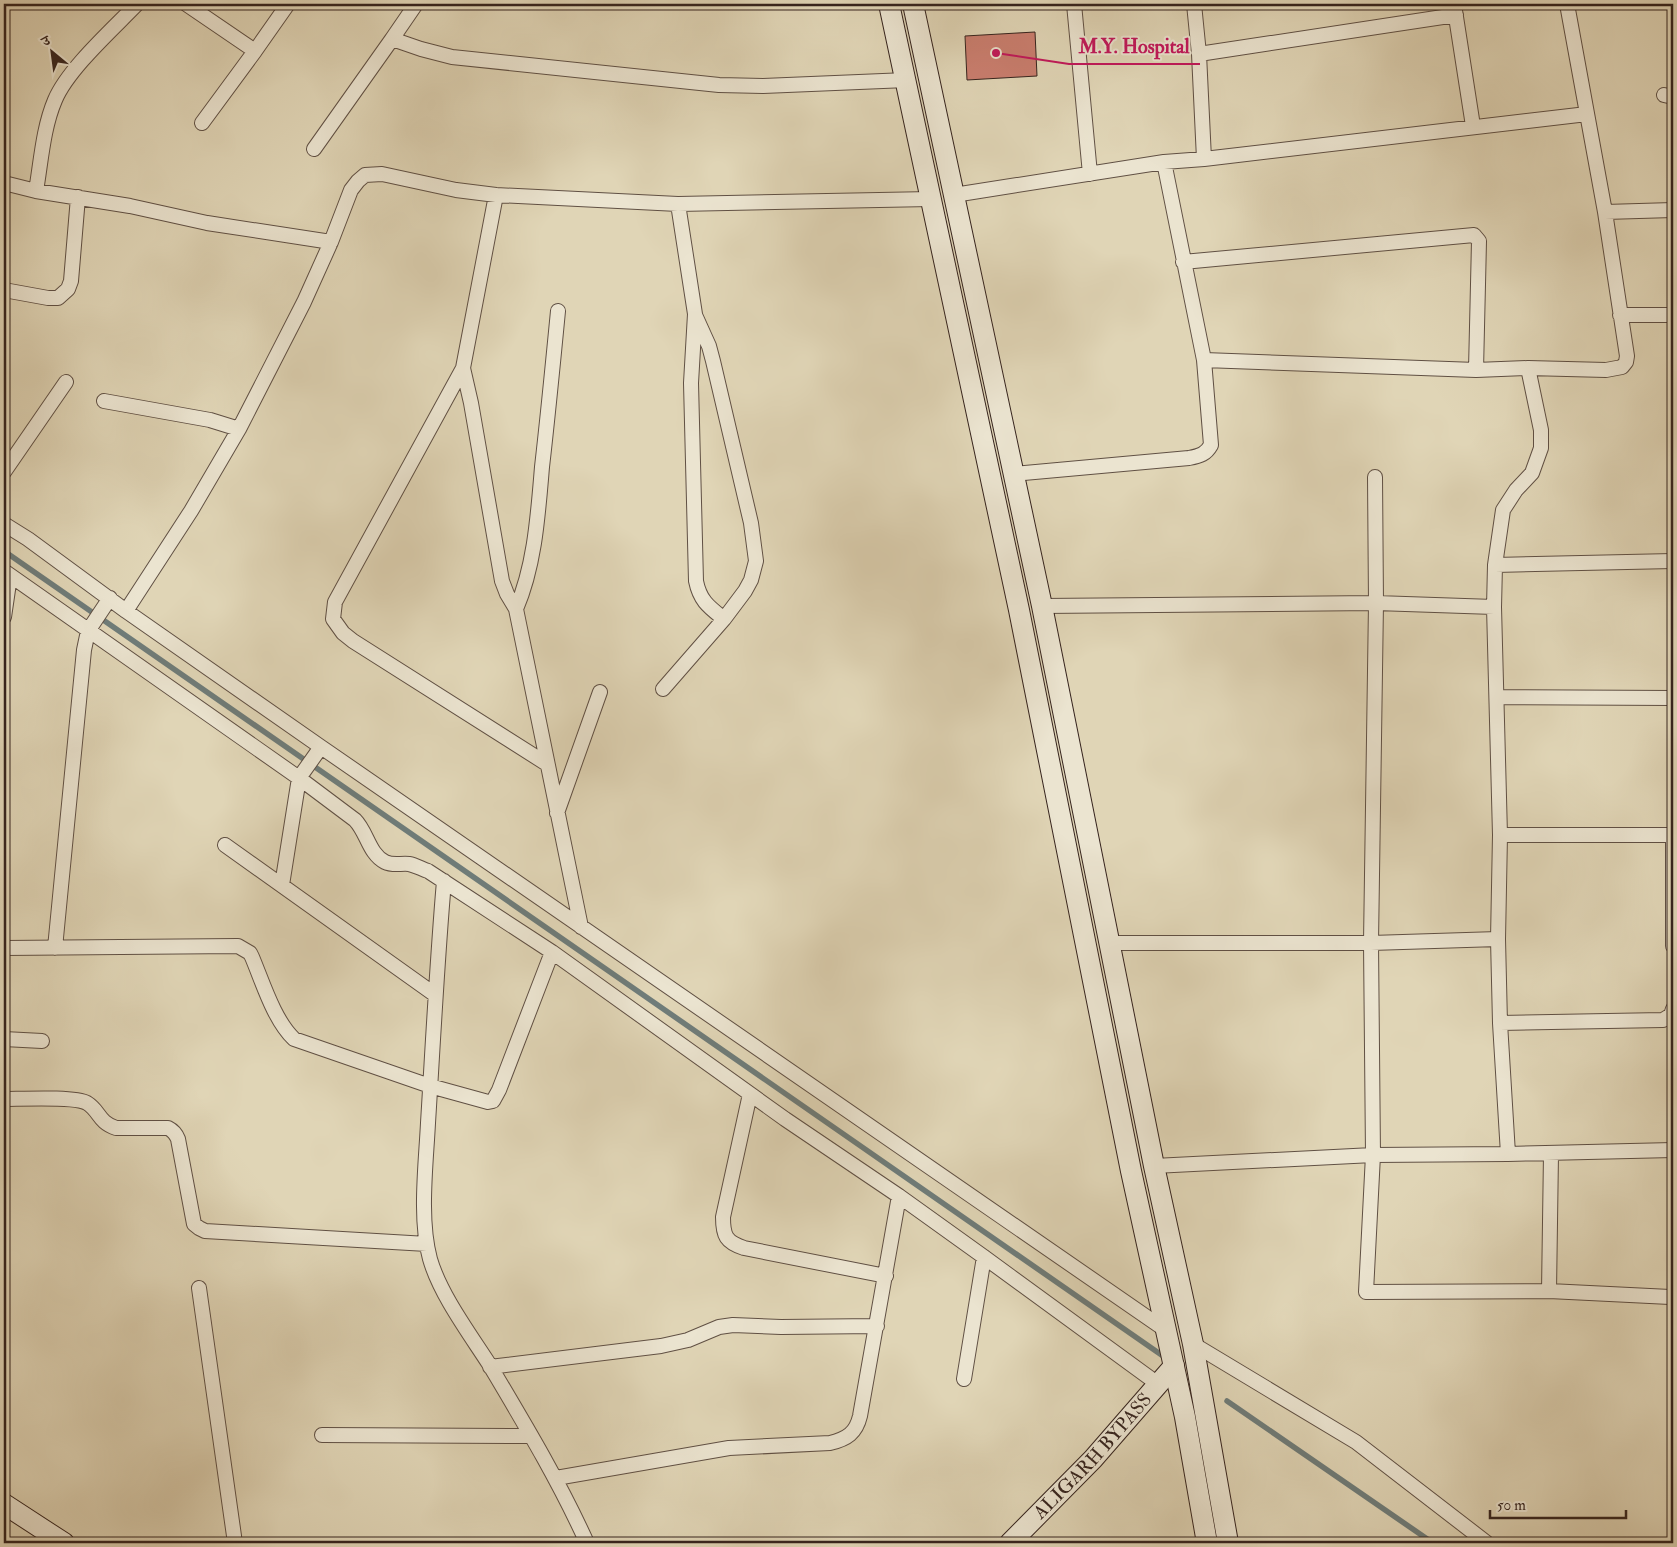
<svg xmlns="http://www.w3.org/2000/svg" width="1677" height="1547" viewBox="0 0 1677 1547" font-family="'IM FELL Double Pica','Noto Serif Devanagari',serif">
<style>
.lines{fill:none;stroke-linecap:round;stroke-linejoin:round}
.stream{stroke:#6f7c79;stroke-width:5.5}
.building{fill:#ca7e6f;stroke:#36241e}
.street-casing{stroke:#605044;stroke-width:16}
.secondary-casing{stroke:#36241e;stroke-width:22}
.street{stroke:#ebe4d0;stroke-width:14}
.secondary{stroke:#ebe4d0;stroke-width:20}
.labels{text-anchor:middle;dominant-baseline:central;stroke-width:4;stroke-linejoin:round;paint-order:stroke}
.street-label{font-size:19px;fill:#36241e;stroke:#ebe4d0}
.leader{fill:none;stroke:#c2185b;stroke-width:2}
.callout-dot{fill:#c2185b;stroke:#ebe4d0;stroke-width:2}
.callout-label{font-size:20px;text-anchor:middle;font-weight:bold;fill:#c2185b;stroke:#ebe4d0;stroke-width:4;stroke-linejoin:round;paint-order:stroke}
</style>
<rect width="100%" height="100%" fill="#e0d5b6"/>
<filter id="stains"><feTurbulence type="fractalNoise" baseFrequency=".004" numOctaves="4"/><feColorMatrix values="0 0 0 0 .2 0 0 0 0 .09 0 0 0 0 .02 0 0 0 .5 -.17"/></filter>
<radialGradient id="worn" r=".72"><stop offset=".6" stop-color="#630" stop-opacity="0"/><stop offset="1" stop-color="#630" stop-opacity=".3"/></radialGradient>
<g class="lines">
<path class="stream" d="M4,551l1159,805
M1227,1401l206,142"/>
</g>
<path class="building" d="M1035,32l2,44 -70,4 -2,-44z"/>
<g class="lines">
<g class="street-casing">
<path id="street" d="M186,4l69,47 33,-47
M416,4l-24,35 29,10 31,8 267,28 44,1 144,-6
M1074,4l16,170
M1194,4l5,50 5,105
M1454,4l19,122
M1199,54l257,-39
M1664,95l9,2
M202,123l53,-72
M314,149l78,-110
M1164,162l40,198
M4,183l32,8 94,15 77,17 124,19
M36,191c5,-29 7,-63 19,-91 13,-31 58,-71 82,-96
M496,195l-33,173 -128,234 -2,17 10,14 10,8 194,123
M954,195l210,-33 40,-3 383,-45
M678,204l17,110 -4,69 5,198c4,20 13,26 28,38
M1605,212l68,-2
M1183,262l291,-27 5,6 -3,129
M4,290l44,8h10l10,-9 3,-8 7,-84
M1620,315h53
M463,368l8,35 31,178 5,13 9,15 65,318
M104,401l106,19 29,9
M4,472l62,-90
M1013,474l176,-16c11,-2 17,-4 22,-13l-7,-85 272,10 52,-2 78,2 16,-3 4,-5 1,-6 -22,-144 -38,-208
M1375,477l1,126 -5,340 2,212 -7,137 183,-1 2,-137
M4,524l24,15 98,72 195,136 846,584
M1495,565l178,-4
M4,571l295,207 56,42c12,12 14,34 30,42 8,4 16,1 24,2 6,1 13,5 19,7l124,81 233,167 114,77 85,61 174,127
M1042,606l334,-3 118,4
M516,609c19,-44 22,-95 26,-142 6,-52 11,-104 16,-156
M126,611l65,-100 48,-82 65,-127 27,-60 20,-52 7,-9 7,-6 17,-1 74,16 40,5 182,9 253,-5
M4,617l6,-41
M663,689l61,-70 21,-28 6,-11 5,-19 -5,-38 -38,-162 -4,-15 -14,-31
M1498,697l175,1
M557,813l43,-121
M1500,835h173
M1673,835v111
M225,845l209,149
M444,881c-7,81 -11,161 -16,242 -2,41 -9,96 2,136 10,35 39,74 59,105 35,59 70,117 98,179
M282,885l17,-107 22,-31
M1110,943h261l127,-4
M4,948l234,-2 12,7 2,4c11,26 22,63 42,82l136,47 58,16 5,-1 6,-11 53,-138
M55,948l29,-298 4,-19 22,-33
M1500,1023l163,-3 8,-5 2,-6
M4,1039l38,2
M750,1094l-27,123c0,19 3,25 21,31l142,28
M4,1099c16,0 71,-3 83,4 13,8 11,19 29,25h52c6,3 8,6 10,11l16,85 5,4 6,3 222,13
M1508,1154l-8,-131 -2,-84 2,-104 -6,-228 1,-42 8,-55 13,-20 16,-17 9,-25v-18l-13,-62
M1154,1166l219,-11 135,-1 165,-4
M199,1288l36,255
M1549,1291l121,6
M1193,1344l163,98 131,101
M490,1367l171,-21 27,-6 31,-13 14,-2 48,2 96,-1
M964,1379l20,-122
M322,1435l209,1
M556,1478l173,-30 101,-5c17,-4 26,-10 30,-27l39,-220"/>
</g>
<g class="secondary-casing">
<g id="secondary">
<path d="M889,4l130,606 112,561 54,246 22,126"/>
<path d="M913,4l129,602 112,560 39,178 35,199"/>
<path d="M4,1504l60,39"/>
<path id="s1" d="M1010,1543l83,-84 81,-93"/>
</g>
</g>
<use href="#street" class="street"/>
<use href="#secondary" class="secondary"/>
</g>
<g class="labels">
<g class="street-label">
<text stroke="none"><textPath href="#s1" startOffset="120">ALIGARH BYPASS</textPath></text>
</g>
</g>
<path class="leader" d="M996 53L1069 64H1200"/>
<circle class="callout-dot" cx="996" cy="53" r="5"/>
<g class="callout-label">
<text x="1134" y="53">M.Y. Hospital</text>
</g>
<rect width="1677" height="1547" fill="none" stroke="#e0d5b6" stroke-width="20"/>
<rect x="5" y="5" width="1667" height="1537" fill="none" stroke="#36241e" stroke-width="2.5"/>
<rect x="10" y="10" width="1657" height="1527" fill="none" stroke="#36241e"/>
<g transform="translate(52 52) rotate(331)" stroke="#ebe4d0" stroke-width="4" paint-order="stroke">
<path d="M0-4L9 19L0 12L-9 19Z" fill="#36241e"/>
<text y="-8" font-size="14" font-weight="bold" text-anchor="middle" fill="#36241e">उ</text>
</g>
<path d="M1490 1510v8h136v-8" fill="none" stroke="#36241e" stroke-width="2.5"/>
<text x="1497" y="1510" font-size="15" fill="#36241e" stroke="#ebe4d0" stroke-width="4" paint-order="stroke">50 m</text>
<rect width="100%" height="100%" filter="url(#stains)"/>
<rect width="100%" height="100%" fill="url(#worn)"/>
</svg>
